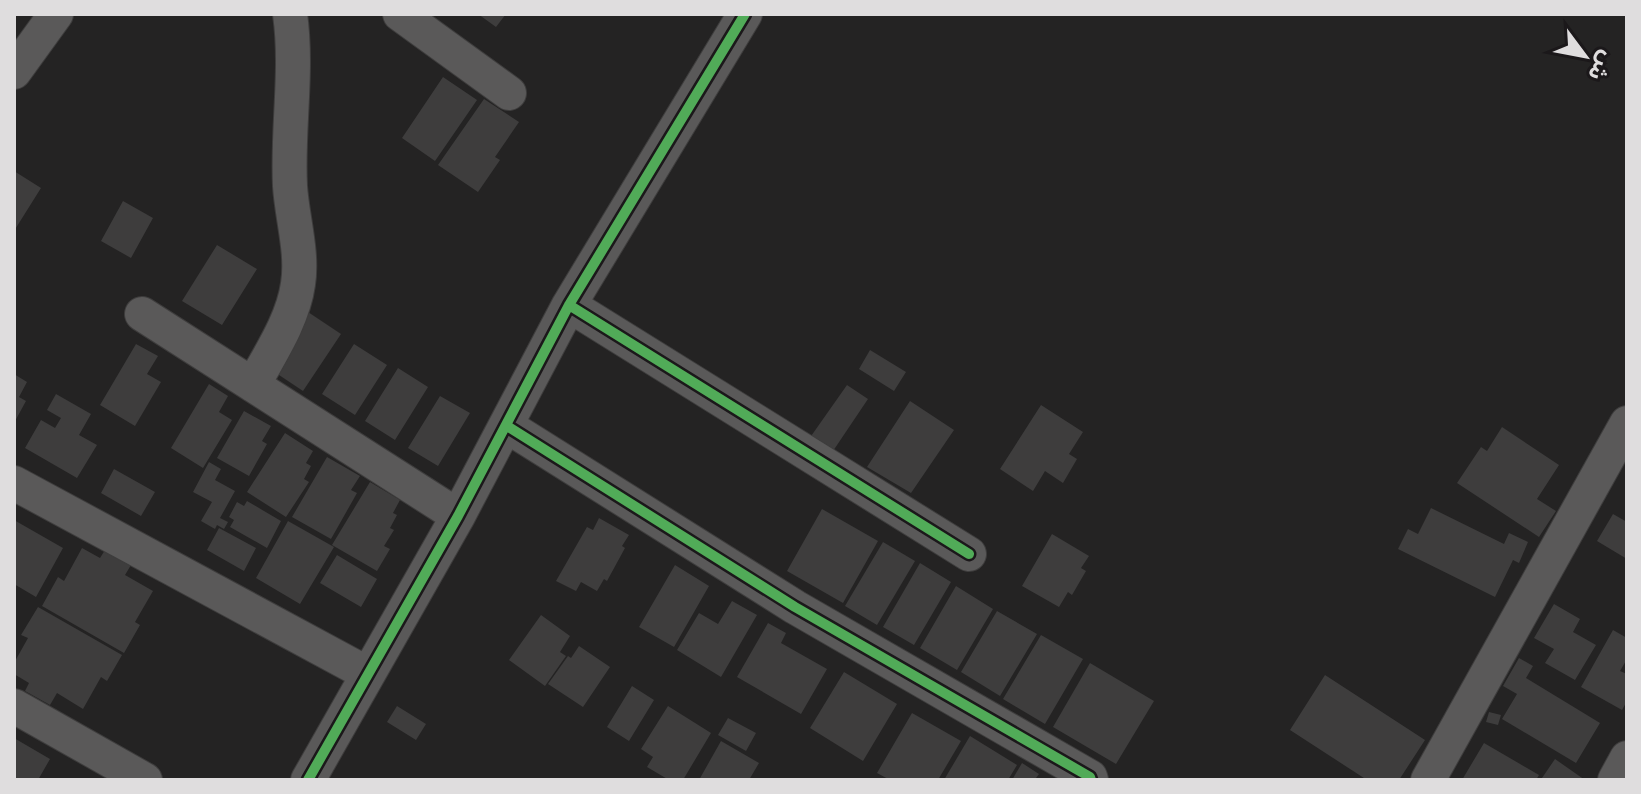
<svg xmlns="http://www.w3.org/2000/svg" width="1641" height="794" viewBox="0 0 1641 794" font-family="Signika,'Noto Sans Arabic',sans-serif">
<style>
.building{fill:#3e3d3d}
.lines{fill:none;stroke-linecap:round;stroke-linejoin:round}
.minor-casing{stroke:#3e3d3d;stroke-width:36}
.minor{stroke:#5a5959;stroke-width:34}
.cycleway-casing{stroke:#1b181a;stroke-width:15}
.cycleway{stroke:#51ab58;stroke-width:10}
</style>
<rect width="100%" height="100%" fill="#242323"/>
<path class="building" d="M478,14h28l-10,13z
M443,77l34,23 -42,61 -33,-23z
M484,99l35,23 -24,35 5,3 -22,32 -40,-27z
M14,171l27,17 -27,43z
M123,201l30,17 -22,40 -30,-17z
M217,245l40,24 -35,56 -40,-24z
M305,310l36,24 -38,57 -36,-24z
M136,344l22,12 -11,18 14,8 -26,44 -35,-21z
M354,344l33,21 -32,50 -33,-21z
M870,350l36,22 -12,19 -35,-22z
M398,368l30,19 -33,53 -30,-19z
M14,374l13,8 -8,15 7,4 -12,22z
M209,384l19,12 -9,16 13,8 -29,48 -32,-20z
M847,385l21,14 -37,55 -22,-15z
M56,394l35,20 -12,21 18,10 -20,33 -52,-30 16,-28 14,8 6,-10 -14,-8z
M440,396l30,17 -32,53 -30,-18z
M910,401l44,29 -43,63 -44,-26z
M1041,405l42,27 -14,22 8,5 -14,24 -18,-12 -12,20 -33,-22z
M244,411l27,15 -9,15 5,3 -18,32 -32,-18z
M1502,427l57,38 -22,34 19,12 -17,26 -82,-54 24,-36 6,4z
M285,433l28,18 -7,12 5,3 -7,13 5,3 -23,35 -39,-25z
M327,457l33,19 -9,14 6,3 -26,46 -39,-22z
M209,462l12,7 -6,11 20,11 -15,27 8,4 -4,7 -7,-4 -2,4 -14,-8 11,-19 -19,-10z
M114,469l41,23 -14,24 -40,-23z
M370,482l30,18 -7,13 4,2 -7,13 4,2 -10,16 6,3 -13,22 -45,-26z
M247,501l34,20 -14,27 -37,-21 4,-7 -5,-3 8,-15 7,4z
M1431,508l73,36 5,-11 19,9 -9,21 -6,-3 -18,37 -97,-48 10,-20 10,5z
M822,509l56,32 -35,62 -56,-32z
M1613,514l14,8v37l-30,-18z
M599,518l30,17 -7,11 3,2 -18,33 -3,-2 -7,12 -16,-9 -5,9 -20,-10 31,-54 6,3z
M14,520l49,28 -27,49 -22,-13z
M288,521l46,26 -34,57 -44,-26z
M219,528l37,20 -12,23 -37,-21z
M1052,534l37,22 -8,12 5,3 -14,24 -4,-3 -9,15 -37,-21z
M883,542l32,19 -38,64 -32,-19z
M82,548l18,10 5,-8 26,15 -6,10 28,16 -18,31 5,3 -16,28 -82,-47 16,-29 6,4z
M337,555l40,24 -16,28 -41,-24z
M920,563l31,19 -37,63 -31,-18z
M675,565l34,21 -35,61 -35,-20z
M956,586l37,23 -36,61 -37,-22z
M732,601l25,14 -36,62 -44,-27 22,-37 19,11z
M1554,604l26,15 -7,13 23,13 -21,35 -30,-17 9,-14 -20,-11z
M38,607l84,48 -15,26 -6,-4 -18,32 -26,-16 -7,12 -25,-14 4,-8 -15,-9v-11l14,-25 -7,-3z
M997,611l40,23 -37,62 -39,-24z
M541,615l29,21 -10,16 6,4 -21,30 -36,-26z
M768,623l18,10 -5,10 46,26 -26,45 -64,-37z
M1613,630l14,8v21l-7,12 7,3v27l-5,9 -41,-23z
M1041,635l42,24 -38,65 -42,-25z
M579,646l31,21 -27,40 -35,-23 20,-28 3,2z
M1519,658l14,8 -7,12 74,45 -24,40 -74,-44 15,-25 -14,-8z
M1090,663l64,38 -38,63 -63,-37z
M844,672l53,32 -34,57 -53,-33z
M1325,675l100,65 -26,40h-32l-77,-50z
M632,686l22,14 -25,41 -22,-14z
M397,706l29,18 -10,16 -29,-18z
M668,706l43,27 -28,47h-14l-22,-13 6,-10 -12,-8z
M1489,712l12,3 -3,10 -12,-3z
M912,713l49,28 -23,39h-48l-13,-7z
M728,718l28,15 -10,18 -28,-16z
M970,736l47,29 -9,15h-64z
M14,738l36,21 -12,21h-24z
M721,741l38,22 -10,17h-50z
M1484,743l55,32 -3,5h-74z
M1555,759l30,21 -43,-2z
M1022,763l17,11 -3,4 3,2h-27z"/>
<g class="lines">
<g class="minor-casing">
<path id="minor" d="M400,14l109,79
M14,72l42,-58
M569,305l400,249
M142,314l316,202
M253,385c17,-31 40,-65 45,-101 5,-32 -6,-66 -8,-98 -3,-57 8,-115 0,-172
M507,426l288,181 295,170 1,3
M14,483l354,191
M14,706l131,74
M308,780l150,-264 111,-211 176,-291
M1428,780l199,-357
M1615,780l12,-22"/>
</g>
<use href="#minor" class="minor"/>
<g class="cycleway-casing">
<path id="cycleway" d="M569,305l400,249
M507,426l288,181 295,170 1,3
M308,780l150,-264 111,-211 176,-291"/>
</g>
<use href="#cycleway" class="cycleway"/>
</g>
<rect width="1641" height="794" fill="none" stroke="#dfddde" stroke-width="32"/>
<g transform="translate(1585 56) rotate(122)" stroke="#1b181a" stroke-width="6" paint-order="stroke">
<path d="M0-6L14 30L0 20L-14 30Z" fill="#dfddde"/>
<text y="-12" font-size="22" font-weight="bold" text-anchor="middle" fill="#dfddde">ش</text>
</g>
</svg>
